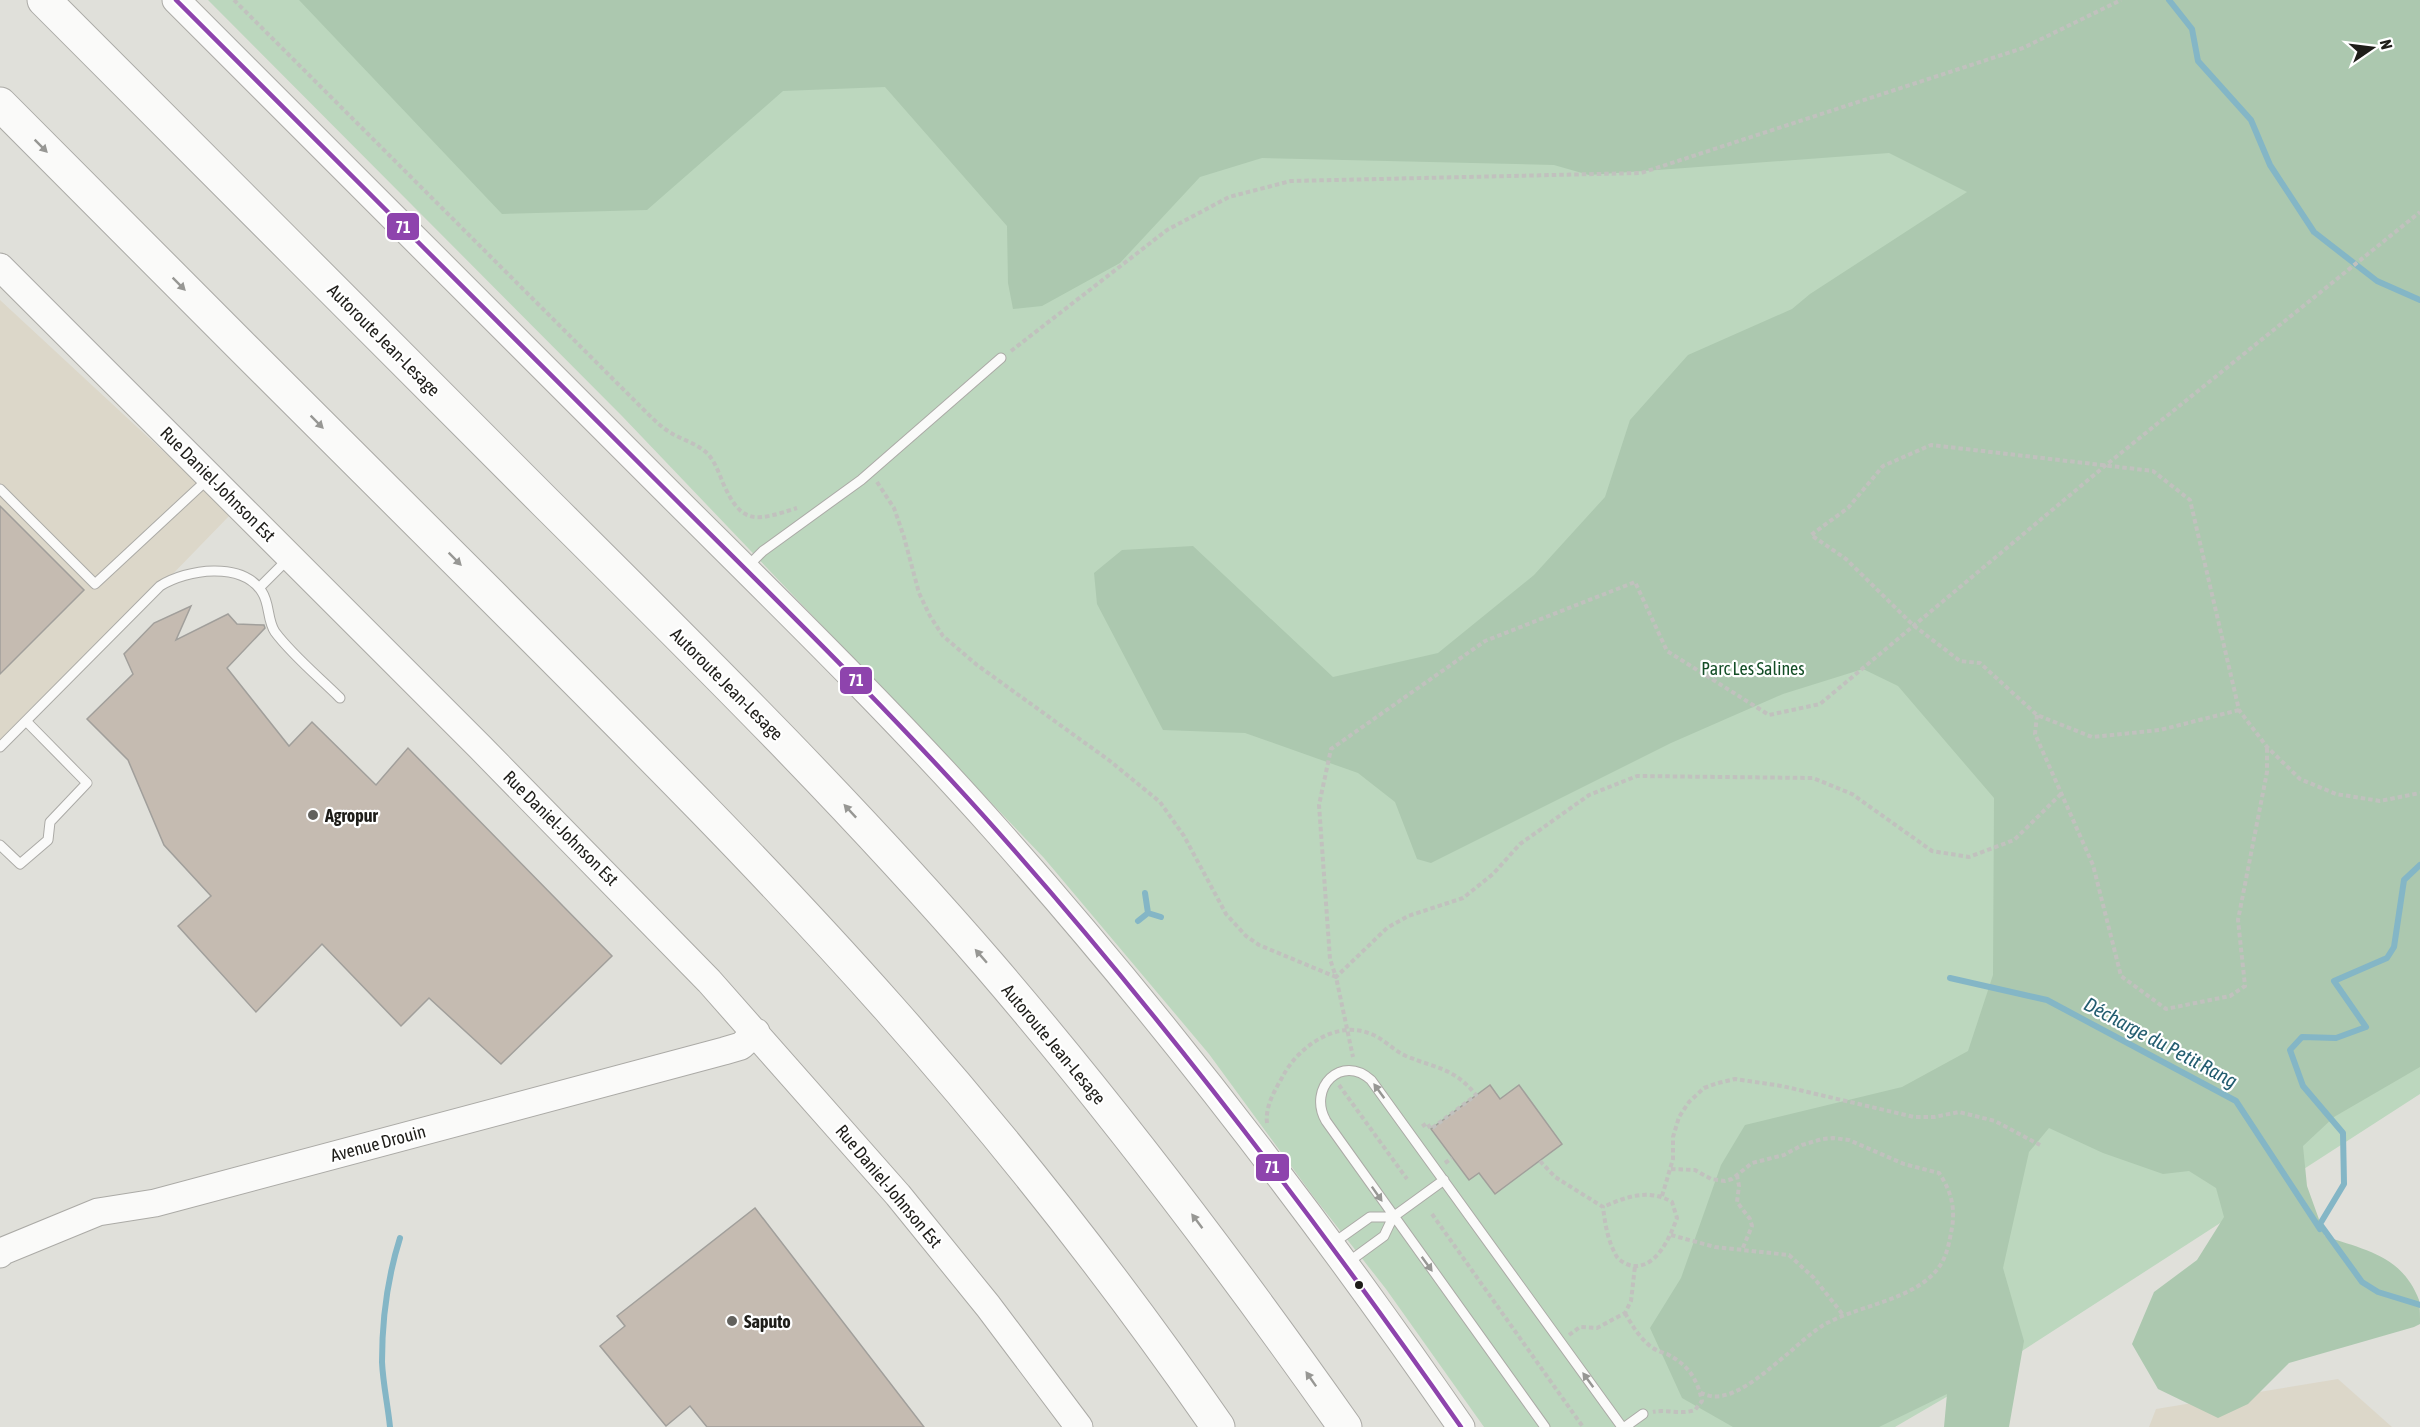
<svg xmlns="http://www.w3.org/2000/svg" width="2420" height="1427" viewBox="0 0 2420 1427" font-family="'Asap Condensed',sans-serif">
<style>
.commercial{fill:#dcd7c9}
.green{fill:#bcd7be}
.forest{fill:#acc8af}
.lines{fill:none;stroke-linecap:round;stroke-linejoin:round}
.stream{stroke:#84b6c6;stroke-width:6}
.building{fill:#c5bbb1;stroke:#a19f9b;stroke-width:1.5}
.lane-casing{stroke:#abaaa6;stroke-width:11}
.secondary-casing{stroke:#abaaa6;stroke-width:29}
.highway-casing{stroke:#abaaa6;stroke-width:35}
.path{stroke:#c1c1be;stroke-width:4;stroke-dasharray:4.5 3;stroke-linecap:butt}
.lane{stroke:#fafaf9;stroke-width:9}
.secondary{stroke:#fafaf9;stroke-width:27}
.highway{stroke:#fafaf9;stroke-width:33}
.bus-1-casing{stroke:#fff;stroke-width:9}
.bus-1{stroke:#8e44ad;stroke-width:4.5}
.oneway{fill:#979794}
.poi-dot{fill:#62615d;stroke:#fff;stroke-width:2}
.bus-dot{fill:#1e1d19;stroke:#fff;stroke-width:2}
.labels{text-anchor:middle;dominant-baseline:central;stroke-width:4.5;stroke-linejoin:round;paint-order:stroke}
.street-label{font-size:18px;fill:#1e1d19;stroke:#fff}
.park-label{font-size:18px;fill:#144e27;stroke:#fff}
.poi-label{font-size:18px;font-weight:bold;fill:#1e1d19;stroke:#fff;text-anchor:start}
.water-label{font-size:20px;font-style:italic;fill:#235d70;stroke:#fff}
.line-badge{stroke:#fff;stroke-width:2}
.badge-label{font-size:16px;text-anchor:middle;font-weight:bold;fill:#fff}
</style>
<rect width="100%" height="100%" fill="#e0e0da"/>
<path class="commercial" d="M0,300l231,214 -231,238z
M2338,1379l54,48h-243l7,-18z"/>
<path class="green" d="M208,0h2212v1094l-429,277 -96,56h-411l-98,-138 -73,-93 -104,-142 -165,-196 -422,-442z"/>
<path class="forest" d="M299,0h2121v1067l-86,50 -31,29 4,40 18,50c39,14 77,19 94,64 1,7 1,17 1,24l-6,3 -125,36 -41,41 -30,14 -60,-29 -26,-45 22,-52 43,-32 27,-43 -8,-29 -27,-17 -26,3 -60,-21 -54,-25 -20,24 -26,116 21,73 -15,86h-65l3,-33 -68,33h-146l-51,-29 -32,-70 31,-50 40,-113 24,-40 157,-38 66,-36 25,-76 1,-177 -96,-112 -35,-17 -80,25 -112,49 -240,120 -14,-4 -22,-57 -37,-29 -113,-40 -82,-3 -66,-126 -3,-31 28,-23 71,-4 140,131 105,-24 96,-78 71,-78 25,-77 58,-65 104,-46 18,-15 157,-102 -78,-39 -300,22 -35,-10 -292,-7 -62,19 -80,86 -78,43 -29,3 -5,-26 -1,-57 -122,-139 -102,4 -136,119 -145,4z"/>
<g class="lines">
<path class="stream" d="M2169,0l23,29 6,32 53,59 19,45 44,67 63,49 43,19
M2420,865l-16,15 -10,67 -7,11 -53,23 32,46 -30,11 -34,-1 -12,13 13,36 40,47 1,51 -24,40 42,58 16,10 42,13
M1145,893l3,20 13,4
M1138,921l10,-8
M1950,978l97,22 189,101 84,128
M390,1427c-2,-21 -7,-43 -8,-65 0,-43 5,-83 18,-124"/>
</g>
<path class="building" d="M0,506l84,84 -84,84z
M191,606l-15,34 52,-26 9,10 27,1 1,3 -38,40 62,78 23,-24 64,63 32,-37 204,208 -111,108 -72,-66 -28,28 -79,-82 -66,68 -78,-86 33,-30 -47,-51 -36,-85 -41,-41 46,-45 -9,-20 30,-31z
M1490,1085l10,14 19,-14 43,59 -67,50 -16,-21 -10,7 -38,-51z
M755,1208l169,219h-217l-17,-21 -24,20 -66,-80 25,-20 -8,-10z"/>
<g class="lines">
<g class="lane-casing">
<path id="lane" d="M0,489l95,95 113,-105
M746,568l17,-17 98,-71 140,-122
M259,588l30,-30
M0,747l160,-161c27,-17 82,-25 102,6 8,12 5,28 13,40 18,24 44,45 65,66
M0,845l20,19 28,-24 2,-18 37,-39 -61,-62
M1332,1244l38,-27h23
M1347,1263l37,-27 9,-19 51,-37
M1545,1427l-219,-306c-19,-33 16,-68 45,-41l251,347
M1625,1427l18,-13"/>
</g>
<g class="secondary-casing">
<path id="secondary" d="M176,0c160,160 319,319 479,479 116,116 234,230 343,353 167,188 320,388 463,595
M0,267l480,480 229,234 189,214 90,111 91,121
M0,1254l3,-3 95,-39 57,-9 569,-152 17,-5 15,-14"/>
</g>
<g class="highway-casing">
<path id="highway" d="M44,0c167,167 334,335 501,502 152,151 304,301 444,463 127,148 244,303 356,462
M0,104c164,165 328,329 493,493 134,134 269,268 395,410 118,133 229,274 330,420"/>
</g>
<path class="path" d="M234,0l409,409c9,9 18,18 28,24 12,7 27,11 37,21 7,8 11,19 15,29 19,43 33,38 74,25
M1011,351l156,-121 62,-33 62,-16 350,-8 382,-125 98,-48
M877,482l17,26 10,29 15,56 11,23 13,20 34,29 133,96 50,41 24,34 42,78 20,22 13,9 77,32 17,80
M2239,710l-79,20 -68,7 -55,-22 -57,-52 -20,-2 -47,-36 -67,-66 -35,-24 37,-27 35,-42 48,-21 222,26 37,29 49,210 28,37 33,32 36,15 44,7 40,-8
M2037,715l-2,19 58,131 28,111 45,33 64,-13 15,-10 -7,-66 29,-148v-25
M2061,794l-47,46 -45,17 -37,-6 -80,-57 -39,-16 -176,-2 -48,19 -69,49 -27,30 -30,24 -55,18 -21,12 -51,49 -6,-18 -11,-154 12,-56 154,-108 150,-59 32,69 102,64 51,-11 286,-239 314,-253
M1339,1085l68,94
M1267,1123c-2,-17 8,-33 16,-47 15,-29 54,-57 88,-42 13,5 22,16 35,22 31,13 47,11 70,39l-45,34 -4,-6 -7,5
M1540,1161l15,16 48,30c2,17 5,35 14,50 3,4 10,8 16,9 24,2 37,-29 44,-48l-5,-16c-24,-14 -46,-5 -69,5
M1445,1163l7,-5
M1671,1169l24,1 16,9 14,2 7,-2 20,-16 32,-8 18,-10 20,-6 11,-1 16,2 55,24 35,9c13,19 17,37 12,60 -2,11 -5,25 -12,34 -24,34 -83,38 -117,59 -11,7 -22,17 -32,26 -21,16 -62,58 -90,40
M1737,1175l2,11 -2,16 13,17 2,7 -10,24
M1662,1196l11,-37v-22l6,-20 10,-15 15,-14 14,-5 17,-4 47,7 132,31h20l25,-5 36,9 45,24
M1432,1214l151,213
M1671,1235l44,12 74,8 25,23 30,38
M1625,1313c7,12 14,24 25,33 5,4 11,6 17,8 21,11 30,24 35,47l-7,9c-14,5 -28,-1 -42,2
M1569,1335l11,-8 17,1 28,-15 6,-12 4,-35"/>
<use href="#lane" class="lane"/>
<use href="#secondary" class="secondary"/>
<use href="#highway" class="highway"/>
<g class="bus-1-casing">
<path id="bus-1" d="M176,0c160,160 319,319 479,479 116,116 234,230 343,353 167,188 319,389 463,595"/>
</g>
<use href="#bus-1" class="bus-1"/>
</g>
<defs><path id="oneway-solid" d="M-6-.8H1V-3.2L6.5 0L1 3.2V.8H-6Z" transform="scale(1.5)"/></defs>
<g class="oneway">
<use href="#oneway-solid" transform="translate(41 146) rotate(45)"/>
<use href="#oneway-solid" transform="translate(179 284) rotate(45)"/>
<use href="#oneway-solid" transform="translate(317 422) rotate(45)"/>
<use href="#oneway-solid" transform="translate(455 559) rotate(45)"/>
<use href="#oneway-solid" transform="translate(850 811) rotate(-133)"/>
<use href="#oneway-solid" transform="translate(981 956) rotate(-131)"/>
<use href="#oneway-solid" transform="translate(1379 1091) rotate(-126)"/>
<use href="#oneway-solid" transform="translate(1377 1194) rotate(55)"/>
<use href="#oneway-solid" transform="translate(1197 1221) rotate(-127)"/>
<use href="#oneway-solid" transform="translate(1427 1264) rotate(54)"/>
<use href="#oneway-solid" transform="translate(1311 1379) rotate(-125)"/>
<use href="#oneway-solid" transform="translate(1588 1380) rotate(-126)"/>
</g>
<g class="poi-dot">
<circle cx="313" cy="815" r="6"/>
<circle cx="732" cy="1321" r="6"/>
</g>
<circle class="bus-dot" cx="1359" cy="1285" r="5"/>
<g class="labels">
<g class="street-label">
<text transform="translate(384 340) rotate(45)">Autoroute Jean-Lesage</text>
<text transform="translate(218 484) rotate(45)">Rue Daniel-Johnson Est</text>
<text transform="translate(727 684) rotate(45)">Autoroute Jean-Lesage</text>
<text transform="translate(561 828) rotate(45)">Rue Daniel-Johnson Est</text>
<text transform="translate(1054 1044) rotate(50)">Autoroute Jean-Lesage</text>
<text transform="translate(378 1143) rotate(-15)">Avenue Drouin</text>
<text transform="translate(889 1186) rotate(50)">Rue Daniel-Johnson Est</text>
</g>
<g class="park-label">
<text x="1753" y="668">Parc Les Salines</text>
</g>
<g class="poi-label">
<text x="325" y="815">Agropur</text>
<text x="744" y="1321">Saputo</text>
</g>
<g class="water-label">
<text transform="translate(2161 1042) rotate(28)">Décharge du Petit Rang</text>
</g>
</g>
<g class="line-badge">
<rect x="386" y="212" width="34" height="29" rx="6" fill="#8e44ad"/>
<rect x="839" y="666" width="34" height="29" rx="6" fill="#8e44ad"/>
<rect x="1255" y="1153" width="35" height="29" rx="6" fill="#8e44ad"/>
</g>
<g class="badge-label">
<text x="403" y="233">71</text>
<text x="856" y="686">71</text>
<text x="1272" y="1173">71</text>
</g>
<g transform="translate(2372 48) rotate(76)" stroke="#ffffff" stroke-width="4.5" paint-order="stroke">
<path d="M0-4.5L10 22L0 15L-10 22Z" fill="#1e1d19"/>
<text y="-9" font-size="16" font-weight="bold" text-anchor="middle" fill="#1e1d19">N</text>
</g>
</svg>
